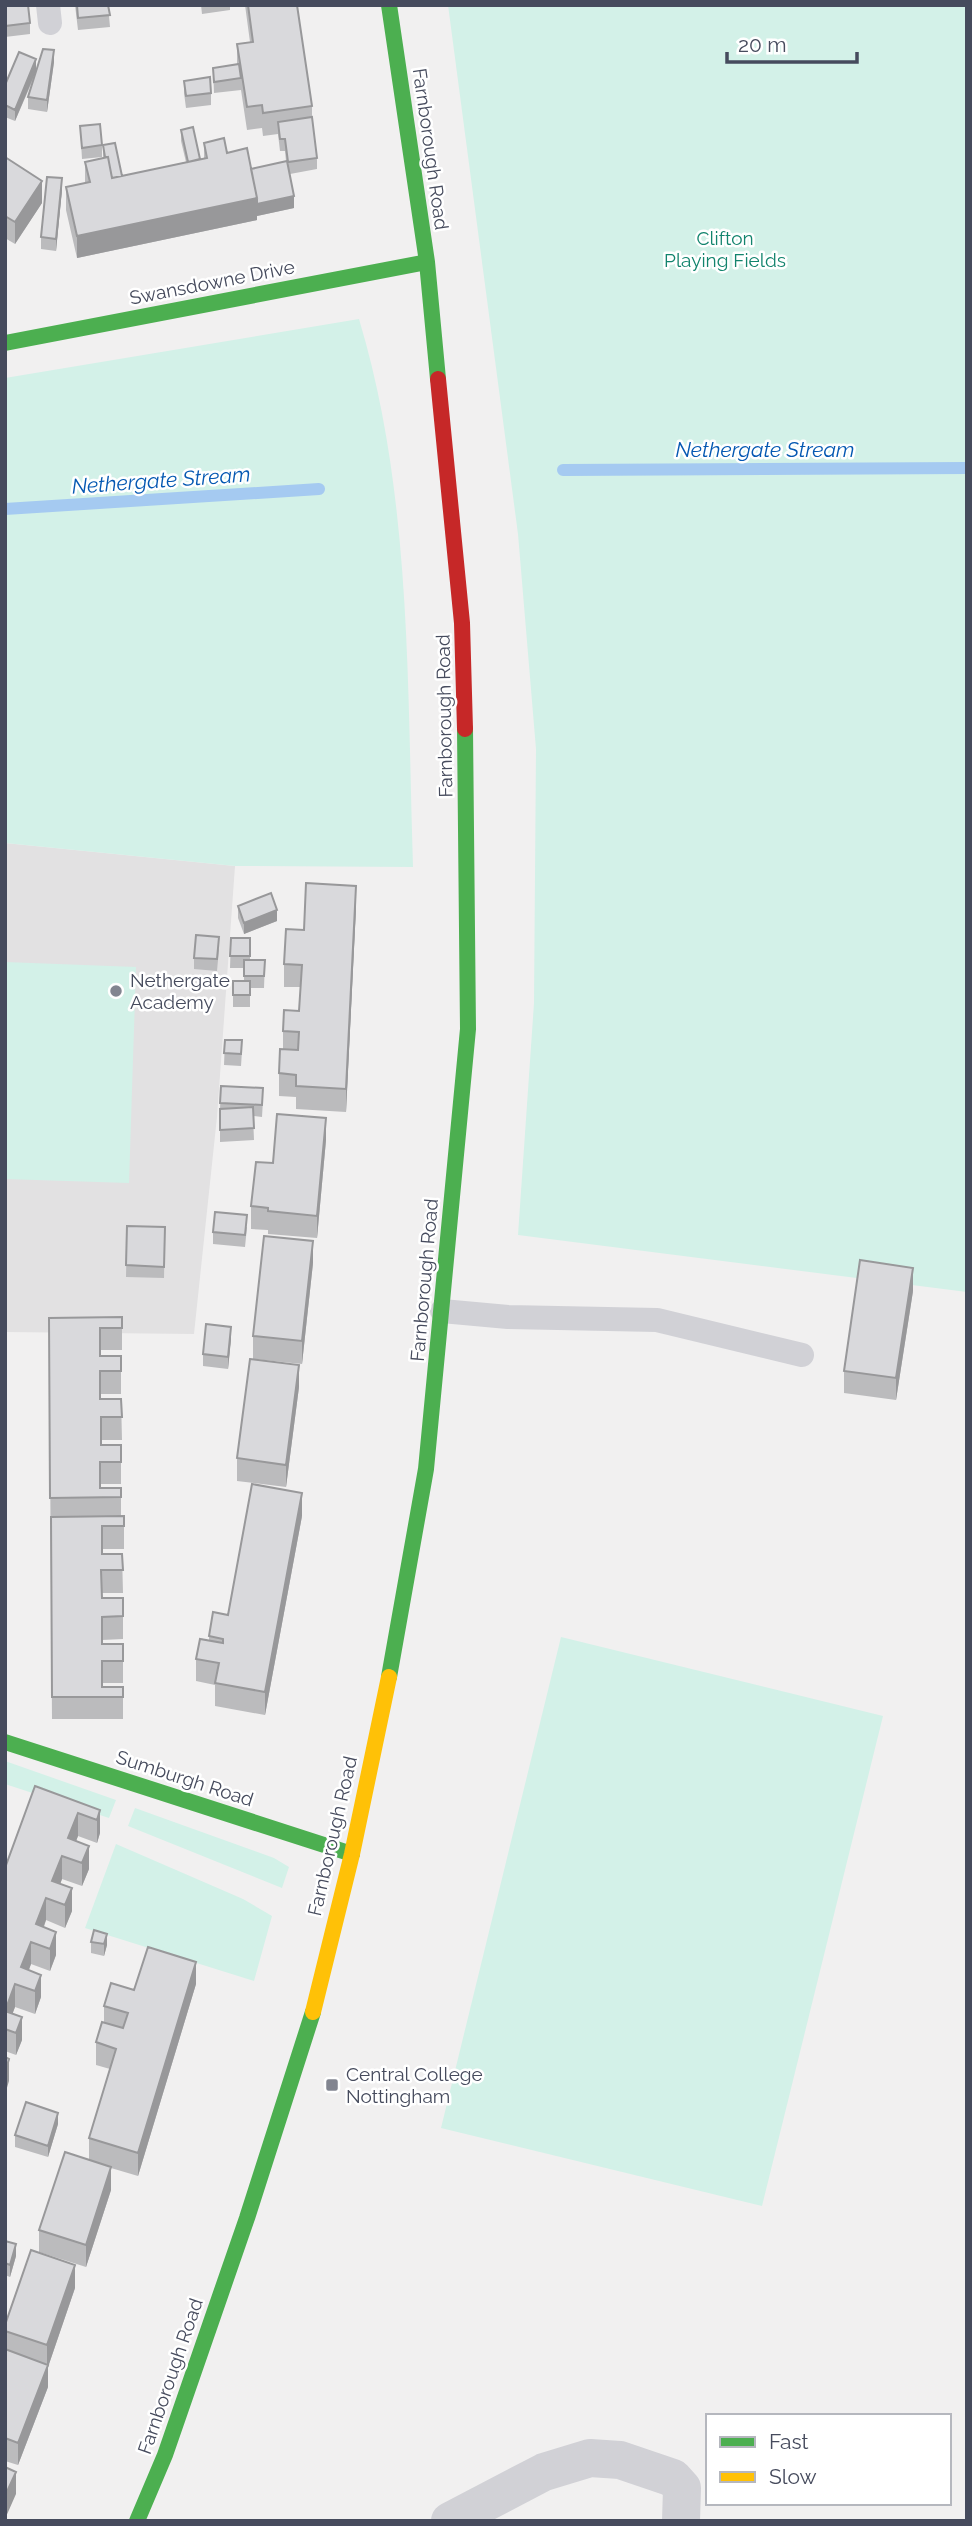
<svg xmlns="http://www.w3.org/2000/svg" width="972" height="2526" viewBox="0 0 972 2526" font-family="Raleway,sans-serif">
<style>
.education{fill:#e2e1e2}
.green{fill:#d3f1e8}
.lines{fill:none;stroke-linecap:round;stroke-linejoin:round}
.stream{stroke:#a5caf1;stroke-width:12}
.lane{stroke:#d1d1d6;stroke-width:24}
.street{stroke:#d1d1d6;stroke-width:38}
.fast{stroke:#4caf50;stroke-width:16}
.slow{stroke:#ffc107;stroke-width:16}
.jam{stroke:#c62828;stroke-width:16}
.wall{fill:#bbbbbd}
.shaded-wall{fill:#98989a}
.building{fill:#d9d9dc;stroke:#98989a;stroke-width:2}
.poi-dot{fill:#828590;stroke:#fff;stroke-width:2.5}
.labels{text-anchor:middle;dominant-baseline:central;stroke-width:5;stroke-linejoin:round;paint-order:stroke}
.street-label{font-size:19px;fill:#464b5d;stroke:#fff}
.park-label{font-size:19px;fill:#12846d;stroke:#fff}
.poi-label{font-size:19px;fill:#464b5d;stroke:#fff;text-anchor:start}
.water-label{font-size:21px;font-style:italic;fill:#0458b2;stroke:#fff}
</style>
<rect width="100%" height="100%" fill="#f1f0f0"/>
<path class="education" d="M5,843l230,23 -18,251 -23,217 -189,-2z"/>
<path class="green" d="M448,5h519v1287l-449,-57 16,-232 2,-254 -18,-215z
M359,319c53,176 48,366 54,548l-178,-1 -230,-23v-465z
M5,962l131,5 -7,216 -124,-4z
M561,1637l322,79 -121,490 -321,-78z
M5,1761l111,39 -7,18 -104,-34z
M135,1808l139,50 15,9 -7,21 -154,-62z
M116,1844l127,55 29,17 -18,65 -169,-53z"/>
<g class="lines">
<path class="stream" d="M563,470l404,-2
M5,509l314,-20"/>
<path class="lane" d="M48,5l2,18
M442,1311l66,6 149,3 145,35"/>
<path class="street" d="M450,2521l94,-49 46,-14 30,2 53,18 9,10 -1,33"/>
<path class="fast" d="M389,5l38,257 11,117
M5,343l422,-81
M389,1677l37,-208 42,-440 -3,-300
M5,1742l347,112
M137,2521l28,-66 82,-237 66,-206"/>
<path class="slow" d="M313,2012l39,-158 37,-177"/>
<path class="jam" d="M438,379l24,244 3,106"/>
</g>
<path class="wall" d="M5,5l25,18v11l-25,3z
M75,5h33l2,22 -32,3z
M201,5h29v5l-28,4z
M245,5h52l15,101v11l5,41v11l-27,5 4,34 -37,8v4l-180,38 -11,-48v-23l19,-4v-21l18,-4v-13l19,31 64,-14 -5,-21v-11l19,29 4,-1v-15l23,10 24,16 35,-8 -1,-10h-5l-2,-17 -15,2 -1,-8 -15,2 -6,-40 -27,3 -1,-25 24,-4v-20l13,-2z
M54,62l-7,50 -19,-3v-12l8,-24 -21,48 -10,-4v-32z
M184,81l27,12v12l-25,3 -2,-15z
M80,126l22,19v12l-20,2z
M5,157l37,46 -27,41 -10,-6z
M62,190l-6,61 -15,-2v-12z
M238,906l39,15 -33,13 -6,-16z
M356,908l-10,204 -50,-3v-12l-17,-1v-23l4,-24v-18l16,-20 2,-24h-17v-23l20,-34z
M231,938h19v22h15l-1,28h-14v19h-17v-26h11v-13h-14z
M219,949l-2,22 -23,-2v-11z
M225,1040l17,11 -1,15 -17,-1z
M221,1086l42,14 -1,17 -9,-1 1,24 -34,2v-33z
M326,1140l-9,98 -49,-4v-4l-17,-1v-23l22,-43z
M127,1226l38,1 -1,51 -38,-1z
M247,1227l-2,20 -32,-3v-12z
M313,1263l-11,101 -49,-5v-23z
M913,1291l-17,109 -52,-7v-22z
M122,1317v33h-22v6h21v38h-21v5h21l1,41h-21v5h20v39h-21v4h21v28h3v33h-22v5h20l1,39h-21v5h21v41l-21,1v4h21v39h-21v4h21v32h-71l-3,-401z
M231,1339l-3,30 -25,-3v-12z
M299,1387l-13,100 -49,-6v-23z
M302,1516l-37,199 -50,-9v-21l-19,-4v-22l13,-19v-4l19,-21z
M35,1786l65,24v23l-3,10 -19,-7 -2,5 13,28 -7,17 -20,-7 -2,5 12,27 -7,17 -19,-8 -2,7 12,28 -6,16 -19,-7 -2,6 12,27 -6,17 -20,-7 -3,7 10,26 -6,15 -11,-4v-183z
M91,1942l16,3 -3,11 -13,-3z
M196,1984l-58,192 -27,-8v22l-25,77 -47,-15v-22l50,-70v-22l21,-69 -14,-4v-23l8,-19v-17l30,-16z
M58,2124l-10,33 -33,-10v-12z
M5,2241l11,15 -6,21 -5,-2z
M75,2288l-27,79v20l-30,78 -13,-4v-136z"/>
<path class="shaded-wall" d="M54,50v12l-7,50v-12z
M36,59v12l-21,50v-11z
M62,178v12l-6,61v-12z
M42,181v22l-27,41v-22z
M294,196v12l-37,8v4l-180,38v-22l180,-38z
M356,886v22l-10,204v-23z
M277,910v11l-33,13v-11z
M326,1118v22l-9,98v-22z
M313,1241v22l-11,101v-23z
M913,1268v23l-17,109v-22z
M231,1327v12l-3,30v-12z
M299,1365v22l-13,100v-22z
M302,1493v23l-37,199v-23z
M100,1810v23l-3,10v-23z
M78,1813v23l-9,23 -1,-21z
M89,1846v23l-7,17v-23z
M62,1856v23l-8,22 -2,-20z
M72,1888v23l-7,17v-23z
M46,1898v22l-9,24 -1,-20z
M56,1932v23l-6,16v-22z
M107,1934v11l-3,11v-12z
M31,1942v22l-9,23 -1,-20z
M196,1962v22l-58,192v-23z
M41,1975v22l-6,17v-23z
M15,1984v23l-8,22 -2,-18z
M22,2017v23l-6,15v-22z
M9,2059v22l-3,10v-22z
M58,2113v11l-10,33v-11z
M111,2167v23l-25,77v-22z
M16,2244v12l-6,21v-12z
M75,2265v23l-27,79v20l-30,78v-22l29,-77v-21z
M16,2472v22l-11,25v-23z"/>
<path class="building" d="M5,5h23l2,18 -25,3z
M77,5h31l2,10 -32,3z
M248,5h49l15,101 -49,7 -1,-8 -15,2 -10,-63 16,-2z
M43,49l11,1 -7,50 -19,-3z
M19,52l17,7 -21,51 -10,-5v-20z
M239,64l2,14 -27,4 -1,-14z
M210,77l1,16 -25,3 -2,-15z
M312,117l5,41 -29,4 -3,-23h-5l-2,-17z
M100,124l2,21 -20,3 -2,-22z
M193,127l7,32 -12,3 -7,-32z
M224,138l3,15 20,-5 10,50 -180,38 -11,-49 24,-5 -5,-20 23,-5 4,21 95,-20 -3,-15z
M115,143l7,33 -10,2 -4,-21h-3l-2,-12z
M5,157l37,24 -27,41 -10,-6z
M287,161l7,35 -37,8v-6l-6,-29z
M47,177l15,1 -6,61 -15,-2z
M306,883l50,3 -10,203 -50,-3v-11l-17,-2 1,-24 18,1 1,-18 -16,-1 1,-21 15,1 3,-46 -18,-1 2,-35 18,1z
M271,893l6,17 -33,13 -6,-17z
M196,935l23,2 -2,22 -23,-1z
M231,938h19v18h-20z
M244,960h21l-1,16h-20z
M233,981h17v14h-17z
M225,1040h17l-1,14 -17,-1z
M221,1086l42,2 -1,17 -42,-2z
M253,1107l1,21 -34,2v-21z
M277,1114l49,4 -9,98 -49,-5v-3l-17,-2 5,-44 17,1z
M215,1212l32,3 -2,20 -32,-3z
M127,1226l38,1 -1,40 -38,-2z
M264,1236l49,5 -11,100 -49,-5z
M860,1260l53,8 -17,110 -52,-7z
M122,1317v11h-22v28h21v15h-21v28h21l1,18h-21v28h20v17h-21v26h21v9l-71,1 -1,-180z
M206,1324l25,3 -3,30 -25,-3z
M250,1359l49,6 -13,100 -49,-7z
M252,1484l50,9 -37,199 -50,-9 4,-20 -23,-4 4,-20 23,4v-4l-14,-3 4,-24 15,3z
M124,1516v10h-22v28h20l1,16h-22l1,28h21v18l-21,1v27h21v17h-21v26h21v10h-71l-1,-180z
M35,1786l65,24 -3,10 -19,-7 -10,25 21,8 -7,17 -20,-7 -10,25 20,7 -7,17 -19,-7 -10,26 20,8 -6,17 -19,-7 -10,25 20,8 -6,16 -20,-7 -10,27v-143z
M94,1930l13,4 -3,10 -13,-2z
M148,1947l48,15 -58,191 -49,-15 27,-89 -20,-7 6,-20 21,6 5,-15 -24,-7 7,-23 23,7z
M5,2011l17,6 -6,16 -11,-4z
M5,2057l4,2 -3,10h-1z
M26,2102l32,11 -10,33 -33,-11z
M65,2152l46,15 -25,78 -47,-15z
M5,2241l11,3 -6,21 -5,-2z
M31,2250l44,15 -28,80 -42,-14v-6z
M5,2349l43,16 -30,78 -13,-5z
M5,2467l11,5 -11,24z"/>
<g class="poi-dot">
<circle cx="116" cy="991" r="7"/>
<rect x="325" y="2078" width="14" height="14" rx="3.5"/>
</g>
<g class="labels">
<g class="street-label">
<text transform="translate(431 149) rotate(82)">Farnborough Road</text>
<text transform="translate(212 282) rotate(-11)">Swansdowne Drive</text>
<text transform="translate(444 716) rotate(-91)">Farnborough Road</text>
<text transform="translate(424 1280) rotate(-85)">Farnborough Road</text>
<text transform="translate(185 1778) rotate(18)">Sumburgh Road</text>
<text transform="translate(332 1836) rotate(-77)">Farnborough Road</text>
<text transform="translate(170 2376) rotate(-71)">Farnborough Road</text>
</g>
<g class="park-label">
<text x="725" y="238">Clifton<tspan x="725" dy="22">Playing Fields</tspan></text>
</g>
<g class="poi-label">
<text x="130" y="980">Nethergate<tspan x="130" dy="22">Academy</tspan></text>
<text x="346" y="2074">Central College<tspan x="346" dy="22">Nottingham</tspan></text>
</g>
<g class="water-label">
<text x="765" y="449">Nethergate Stream</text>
<text transform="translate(161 480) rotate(-4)">Nethergate Stream</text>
</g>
</g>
<rect width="972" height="2526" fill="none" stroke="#464b5d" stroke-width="14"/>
<rect x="706" y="2414" width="245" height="91" fill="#ffffff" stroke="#b5b7be" stroke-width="2"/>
<rect x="720" y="2437" width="35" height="10" fill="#4caf50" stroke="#b5b7be" stroke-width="2"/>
<text x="769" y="2449" font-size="21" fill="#464b5d">Fast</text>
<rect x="720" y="2472" width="35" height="10" fill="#ffc107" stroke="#b5b7be" stroke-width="2"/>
<text x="769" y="2484" font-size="21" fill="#464b5d">Slow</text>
<path d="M727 52v10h130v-10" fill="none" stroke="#464b5d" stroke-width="3.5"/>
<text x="738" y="52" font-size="21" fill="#464b5d" stroke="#ffffff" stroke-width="5" paint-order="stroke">20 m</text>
</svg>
